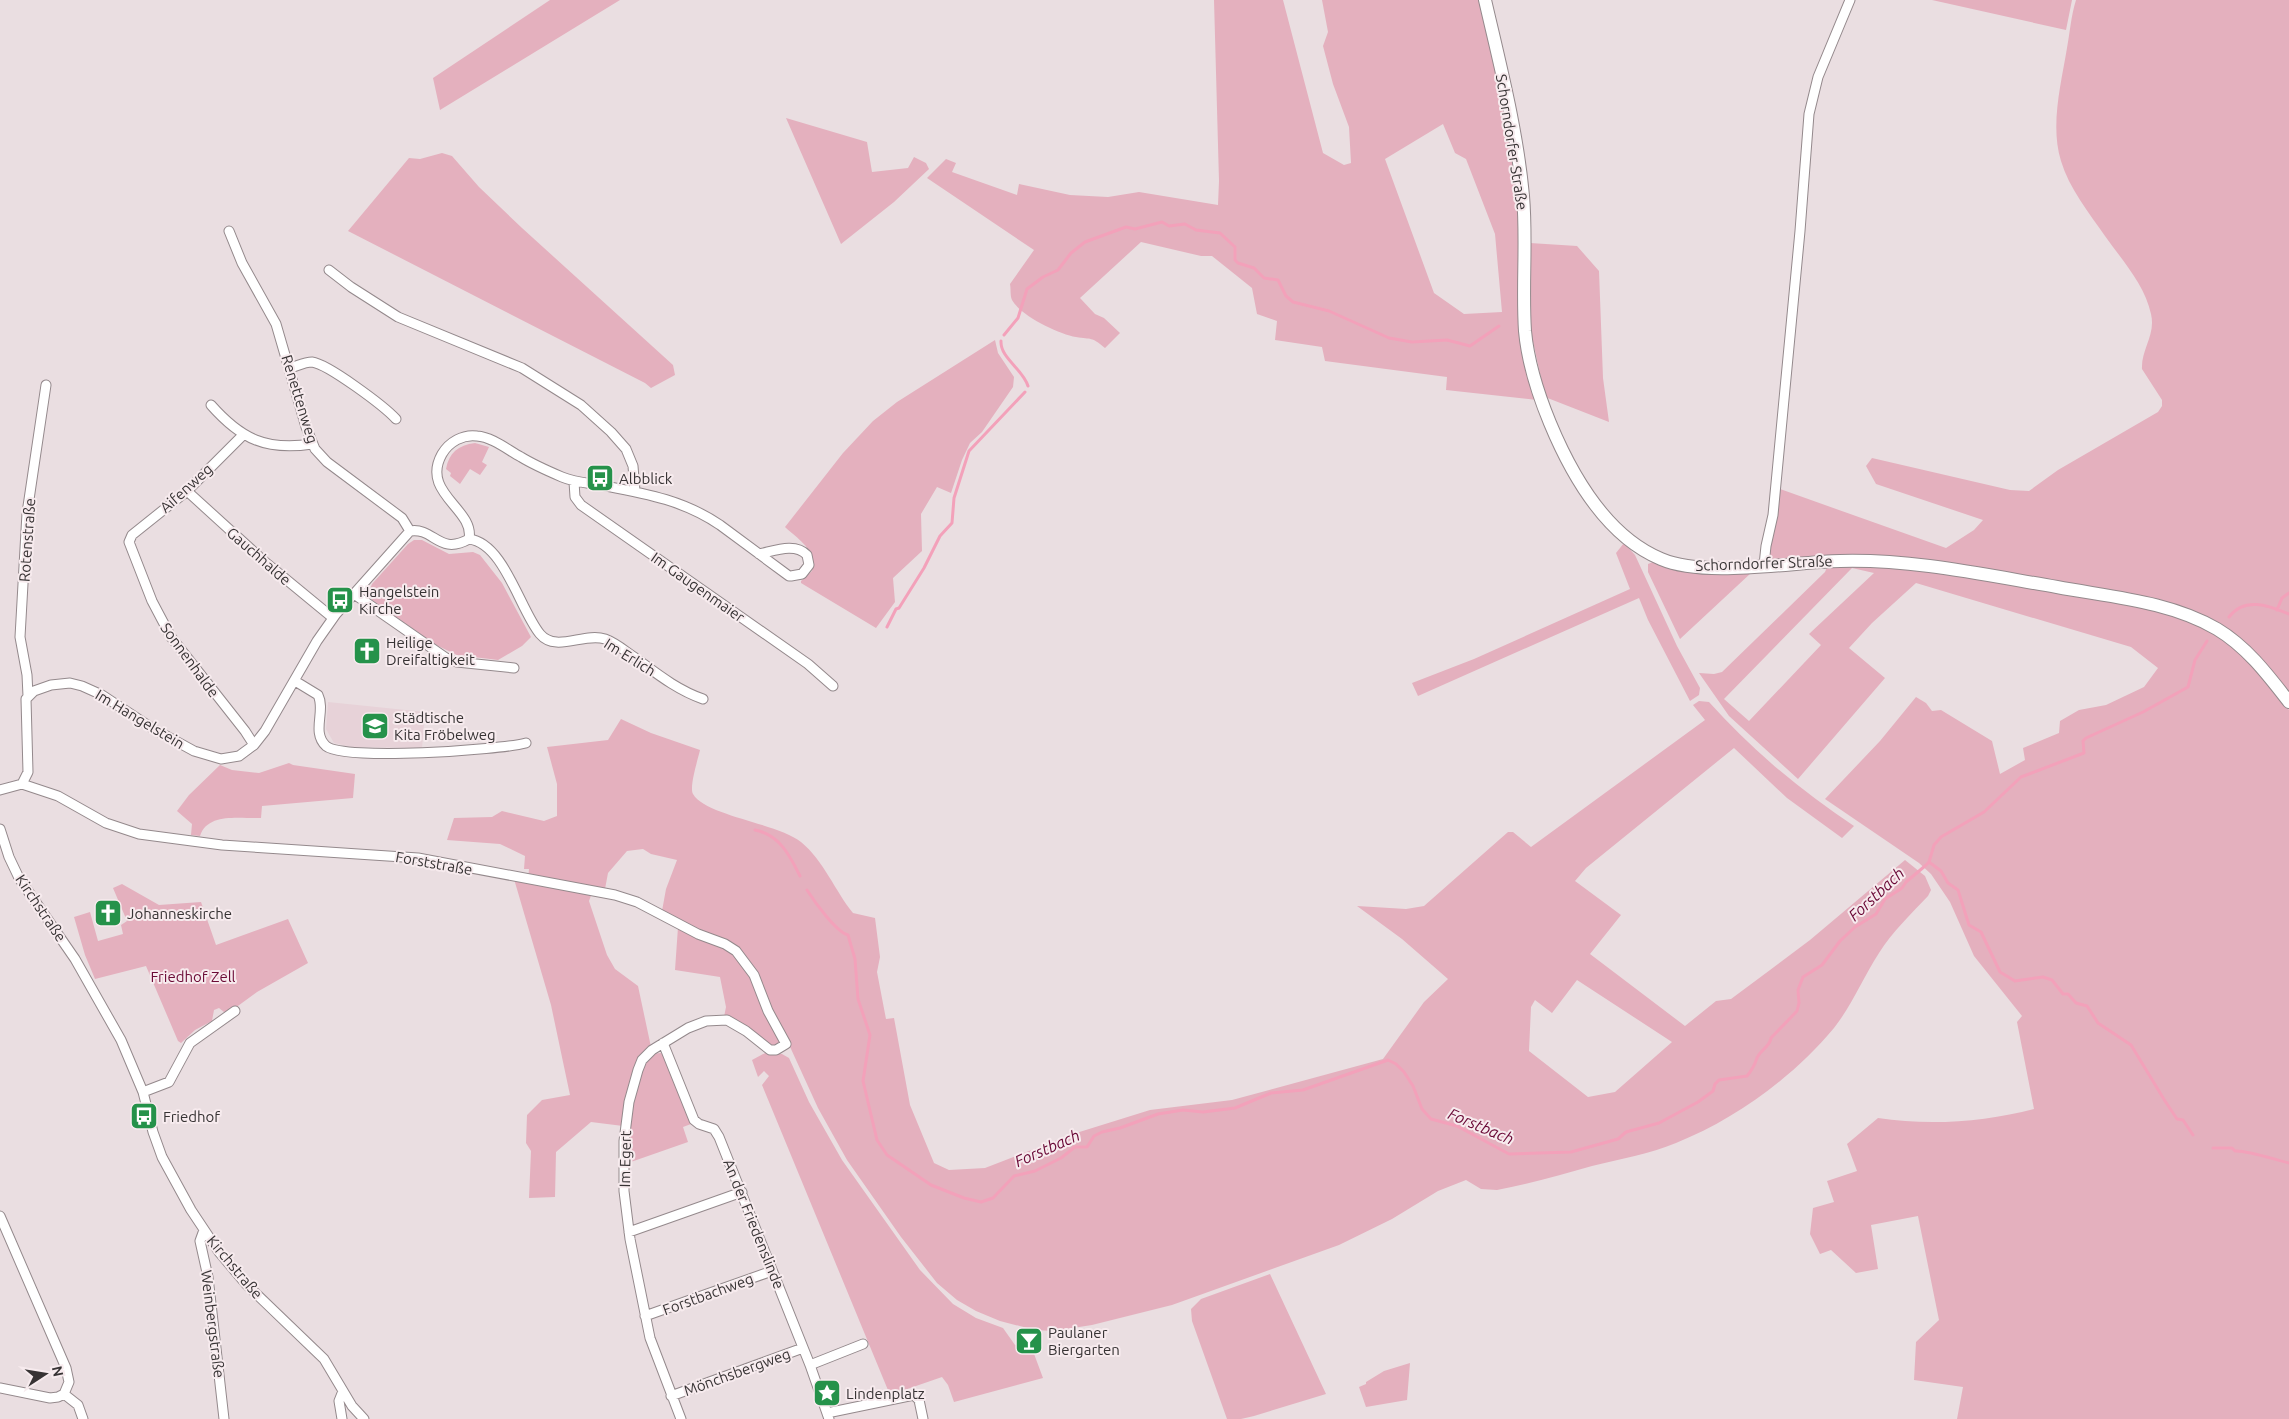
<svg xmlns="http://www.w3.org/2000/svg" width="2289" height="1419" viewBox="0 0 2289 1419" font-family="Ubuntu,sans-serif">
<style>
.built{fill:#e7d2d8}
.green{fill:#e4b0be;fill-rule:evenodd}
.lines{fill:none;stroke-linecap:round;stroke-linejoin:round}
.stream{stroke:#f3a1ba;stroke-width:3}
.street-casing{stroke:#94898c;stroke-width:11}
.secondary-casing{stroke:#94898c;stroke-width:14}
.street{stroke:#fff;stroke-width:9}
.secondary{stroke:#fff;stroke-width:12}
.labels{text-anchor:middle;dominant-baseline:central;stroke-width:4;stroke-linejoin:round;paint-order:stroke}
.street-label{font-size:15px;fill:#373334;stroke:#f7ebee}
.poi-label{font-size:15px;fill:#373334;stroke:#f7ebee;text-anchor:start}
.park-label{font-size:15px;fill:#6c0c37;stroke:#f7ebee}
.water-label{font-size:16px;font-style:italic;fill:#690735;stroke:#f7ebee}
</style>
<rect width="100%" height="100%" fill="#eadee1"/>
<path class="built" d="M328,702l97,10 -3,36 -70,-1 -18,-4 -8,-14z"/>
<path class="green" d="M550,0h70l-180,110 -7,-32z
M1214,0h69l40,153 21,12 7,-2 -2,-36 -16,-43 -10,-38 5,-14 -6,-32h159l18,81 15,81 23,238 -91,-10 1,-13 -122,-16 -3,-14 -47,-7 2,-19 -20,-7 -5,-26 -40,-32h-11l-60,-14 -61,56 15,16 9,4 16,15 -15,15c-14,-12 -13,-8 -29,-11 -17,-3 -55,-21 -64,-37 -2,-4 -1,-11 -2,-16l24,-34 -107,-72 19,-19 10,4 -4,9 65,23 2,-11 51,11 38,2 31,-5 79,13 1,-24zM1443,124l12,29 11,6 29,75 7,78 -38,2 -30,-21 -49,-134z
M1932,0h140l-6,30z
M2076,0h213v695l-88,-80 -361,-59 -67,4 -4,-5 8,-67 169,60 28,-18 9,-10 -107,-36 -10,-18 6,-8 138,32 19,1 29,-21 100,-58 4,-6v-6l-20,-31c-1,-20 14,-34 9,-55 -6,-29 -29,-54 -46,-78 -16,-23 -36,-48 -44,-75 -11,-35 0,-77 6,-113 3,-16 4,-32 9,-48z
M786,118l81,24 5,30 36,-4 6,-11 12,6 3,6 -35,33 -53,42z
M442,153l10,3 27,31 43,41 151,137 2,10 -24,13 -6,-5 -297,-152 61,-73 11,1z
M1530,243l47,3 22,25 4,107 6,44 -64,-25 -14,-65z
M995,340l3,13 16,24 -1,10 -31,45 -12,11 -8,17 -11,33 -14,-6 -16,27 1,37 -29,27 2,24 -19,26 -75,-45v-2l11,-10c5,-21 -13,-31 -27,-44l58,-74 30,-32 24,-19z
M475,443l14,4 -7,15 5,3 -7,10 -10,-6 -10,15 -10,-8 1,-3 -5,-4c3,-16 12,-24 29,-26z
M422,540l27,14 24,-2 7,3 22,28 29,54 -9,9 -24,14 -41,-5 -21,-10 -64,-45 -3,-9 3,-7 36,-40 6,-4z
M1624,543l11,12 42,91 23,42 -1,7 -9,6 -42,-81 -9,-22 -221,98 -6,-13 62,-24 156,-70 -14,-36z
M1653,562l98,11 -71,66 -32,-67v-8z
M1828,565h15l105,7 206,38 40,13 32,18 37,35 26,34v709h-332l6,-32 -49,-7 2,-38 23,-22 -21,-104 -47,9 7,44 -22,4 -25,-23 -11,4 -10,-20 3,-26 21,-6 -7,-21 30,-10 -10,-27 31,-26c51,8 107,4 156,-9l-17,-87 5,-6 -48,-60 -24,-54 -19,-28 -12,-11 -94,-64 55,-58 36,-44 10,6 6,8 9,-1 51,31 8,33 25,-14 -2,-12 36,-15 1,-12 19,-11 27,-5 38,-18 14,-19 -27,-21 -215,-64 -44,40 -23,25 36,30 -87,101 -69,-63 -30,-43 15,1 8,-2 103,-100zM1852,568l22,5 -65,61 12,11 -72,76 -25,-22z
M1699,701l10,1c43,48 92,89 145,124l-12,12 -55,-40 -53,-50 -148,120 -11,13 46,34 -31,39 95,72 31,-25 15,-2 35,-26 44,-33 95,-80 20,16 6,14 -3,6c-17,18 -36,36 -49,57 -16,25 -27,52 -45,75 -41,49 -98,91 -158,115 -26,11 -56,16 -84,23 -31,9 -63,18 -95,24l-16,-1 -15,-9 -28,11 -46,28 -53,26 -167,60 -80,20 -39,6 -18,-1 -35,-9 -24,-10 -19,-11 -20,-17 -36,-46 -54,-77 -29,-52 -32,-70 -13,9 -49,-30 2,-10 -6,-30 -45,-7 3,-43 -16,-16 4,-22 11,-29 -26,-6 -8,-5 -16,2 -19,22 -3,16 -13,4 -3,8 18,54 8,14 23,17 13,61 -3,3 -25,76 -32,-4 -35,30 -1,45 -26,1 2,-47 -5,-8 1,-28 15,-15 28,-5 -19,-90 -37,-126 14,1 1,-11h-5l1,-13 -25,-12 -53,-4 7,-22 38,-1 10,-6 42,10 13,-5v-32l-10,-37 61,-7 13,-21 30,14 49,17c-2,9 -11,37 -7,44 13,22 84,29 108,48 23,19 34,49 52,71l22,5 5,39 -3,15 9,47 8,-1 16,87 24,58 15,7 36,-2 88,-34 77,-24 82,-10 151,-41 41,-57 24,-23 -46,-40 -45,-33 49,3 18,-3 84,-74h5l18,15 174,-127 -12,-15zM1577,980l95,62 -57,50 -27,5 -59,-46 2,-44 4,-7 17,13z
M289,763l4,2 62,9 -2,24 -91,8 -1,12c-21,1 -53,-6 -61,18l-9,-1 1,-11 -15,-13 12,-16 31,-30 12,5 27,3z
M122,884l37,21 42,-3 15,43 72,-26 20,44 -51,29 -26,19 -7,1 -5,-4 -5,2 -2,11 -17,9 -14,13 -3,-2 -32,-75 -51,13 -10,-24 -11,-38 16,-5 8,29 25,-7 -2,-9 6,-4 -14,-33z
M767,1052l15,2 7,4 20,44 33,58 78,110 33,34 23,14 27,10 12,17 15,-2 13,35 -89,24 -6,-17 -6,-8 -52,18 -128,-310 7,-9 -5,-5 -6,6 -6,-17z
M661,1053l6,7 24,64 -8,3 5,15 -60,21c-2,-21 3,-111 33,-110z
M1270,1274l56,120 -72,22 -13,3h-14l-35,-98 -1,-12 10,-10z
M1410,1363l-3,37 -41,7 -7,-20 7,-3v-2l18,-11z"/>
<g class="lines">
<path class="stream" d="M1004,335l14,-17 9,-29 16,-12 15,-7 13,-17 14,-11 41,-15 9,2 27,-7 7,4 16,-2 11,6 24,3 15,14v13l3,3 16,5 10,10 14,2 8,16 7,6 36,9 60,27 23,4 35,-2 23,6 29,-20
M1001,341c-1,17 22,28 27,45
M2277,610l5,-12 7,-5
M2229,617c16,-21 40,-11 60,-3
M887,627l9,-18 3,-1 25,-40 16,-32 12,-13 2,-25 15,-47 56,-59
M755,830c25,5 35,26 45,46
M1929,862l12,9 7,12 10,7 11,35 12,7 19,40 15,9 28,-4 9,3 11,14h5l8,9 11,3 11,17 33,22 34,56 12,18 6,1 10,15
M807,890c7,11 29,42 41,45l7,24 3,40 12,36 -7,46 14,59 10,15 44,30 33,13 17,4 12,-4 21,-22 21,-5 26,-13 14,-11h12l7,-11 8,-4 18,-4 38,-14 25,-4 20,2 32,-4 36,-15 32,-3 85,-30 8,4 8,8 9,14 9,23 9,10 26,7 52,28 62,-2 47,-13 8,-7 33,-9 39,-21 15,-11 2,-7 4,-4 28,-4c5,-6 8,-12 10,-18 3,-8 13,-11 14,-20l26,-27 2,-8 -1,-13 5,-13 19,-12 18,-24 15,-14 21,-13 9,-15 17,-11 4,-6 19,-16 4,-4 5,-17 7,-8 43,-25 37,-35 63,-24 -1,-12 3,-3 57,-26 45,-25 7,-27 12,-19
M2213,1148h19l3,3c12,-1 41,9 54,12"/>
<g class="street-casing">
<path id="street" d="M229,231l13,32 34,61 30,103 9,22 12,13 75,56 8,13
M329,270l22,17 47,30 124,51 59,37 30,27 15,17 7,17 2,25
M290,368c7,-2 15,-6 22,-6 16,2 72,44 84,57
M211,405c30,34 55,46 101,39
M243,435l-56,56 -55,44 -3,7 23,59 19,36 74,94 9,14
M574,482l1,15 6,8 227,159 25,22
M187,491l78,71 68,56
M410,531c24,-4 29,25 59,8
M469,539c6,-30 -49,-46 -27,-85 7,-12 21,-20 35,-18 15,1 31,14 44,21 13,8 27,14 41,20 14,6 29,6 44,9 42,8 79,15 114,39l69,51h2l11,-2 7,-9 -2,-10c-12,-13 -33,-4 -48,-1
M469,539c35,4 51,71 71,95 16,19 44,-2 65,5 11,4 20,12 29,18 22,16 43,33 69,42
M1764,565l2,-19 7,-31 27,-284 9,-117 9,-37 32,-77
M354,594l92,64 11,4 57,6
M295,681l23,14c8,16 -7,37 8,51 18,15 173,4 200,-3
M28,696l-1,-21 -7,-38 7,-124 19,-128
M22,784l36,12 48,27 33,11 83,11 196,13 197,37 22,7 61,32 27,10 11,7 18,24 14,36 18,33 -10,6h-6l-24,-19 -19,-11 -21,1 -18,7 -36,22 -10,10 -4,10 -9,32 -5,39v50l6,48 20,99 31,81
M22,784l6,-12 -2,-73 8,-8 17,-6 19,-2 12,3 20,9 50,33 42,23 27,8 18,-3 15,-11 11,-14 52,-90 19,-27 74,-83
M0,790l22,-6
M0,829l9,28 10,21 56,81 46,81 22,52 10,40 9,25 29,53 28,42 27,32 78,75 28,47 12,13
M663,1043l31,77 5,4 15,5 5,8 91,228 19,54
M143,1092l26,-10 21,-39 45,-32
M0,1216l66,152 3,14 -5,12
M204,1230l-4,11 8,36 16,142
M629,1232l113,-40
M645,1316l127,-45
M810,1365l53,-21
M0,1388l50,10 8,-1 6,-3
M64,1394l14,11 5,14
M671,1396l132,-48
M827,1413l87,-18 5,5 4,19
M342,1419l-3,-18 4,-10"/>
</g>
<g class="secondary-casing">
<path id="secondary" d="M1485,0c15,65 32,130 38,196 4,45 -1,90 2,135 3,32 13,63 25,92 22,53 56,113 111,136 44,19 130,3 179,2 74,-2 145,14 217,26 53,10 112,14 160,42 30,18 51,46 72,73"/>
</g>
<use href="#street" class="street"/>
<use href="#secondary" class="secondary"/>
</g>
<defs>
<g id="bus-square" transform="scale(1.4375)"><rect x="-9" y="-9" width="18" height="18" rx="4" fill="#25924a" stroke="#f7ebee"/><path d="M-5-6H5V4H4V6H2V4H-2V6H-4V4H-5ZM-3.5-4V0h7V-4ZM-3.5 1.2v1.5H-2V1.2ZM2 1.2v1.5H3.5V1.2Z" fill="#fff"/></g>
<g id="church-square" transform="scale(1.4375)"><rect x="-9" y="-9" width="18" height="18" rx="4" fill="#25924a" stroke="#f7ebee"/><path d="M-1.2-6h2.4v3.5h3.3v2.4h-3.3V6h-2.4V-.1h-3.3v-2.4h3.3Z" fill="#fff"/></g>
<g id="school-square" transform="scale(1.4375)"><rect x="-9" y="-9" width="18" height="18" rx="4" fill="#25924a" stroke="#f7ebee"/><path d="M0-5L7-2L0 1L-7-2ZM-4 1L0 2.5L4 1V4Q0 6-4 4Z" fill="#fff"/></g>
<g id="bar-square" transform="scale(1.4375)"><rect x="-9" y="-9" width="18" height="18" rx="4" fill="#25924a" stroke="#f7ebee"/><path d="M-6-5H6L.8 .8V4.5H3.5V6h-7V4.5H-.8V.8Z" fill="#fff"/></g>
<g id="sight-square" transform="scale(1.4375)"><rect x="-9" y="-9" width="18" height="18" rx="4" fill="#25924a" stroke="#f7ebee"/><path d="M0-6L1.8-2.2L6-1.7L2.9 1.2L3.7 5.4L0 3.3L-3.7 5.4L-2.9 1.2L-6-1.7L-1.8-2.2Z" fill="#fff"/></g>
</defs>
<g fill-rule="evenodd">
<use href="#bus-square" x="600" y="478"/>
<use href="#bus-square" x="340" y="600"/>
<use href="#church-square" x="367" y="651"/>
<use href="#school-square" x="375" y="726"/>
<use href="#church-square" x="108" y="913"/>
<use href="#bus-square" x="144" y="1116"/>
<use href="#bar-square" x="1029" y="1341"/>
<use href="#sight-square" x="827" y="1393"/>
</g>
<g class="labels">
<g class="street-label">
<text transform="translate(1512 142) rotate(81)">Schorndorfer Straße</text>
<text transform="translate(300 399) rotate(73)">Renettenweg</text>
<text transform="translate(186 488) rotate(-42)">Aifenweg</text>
<text transform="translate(27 540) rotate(-86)">Rotenstraße</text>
<text transform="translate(259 556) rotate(41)">Gauchhalde</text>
<text transform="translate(1764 563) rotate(-2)">Schorndorfer Straße</text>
<text transform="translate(698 587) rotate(35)">Im Gaugenmaier</text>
<text transform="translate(630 657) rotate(32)">Im Erlich</text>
<text transform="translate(190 660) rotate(54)">Sonnenhalde</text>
<text transform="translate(140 719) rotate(31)">Im Hangelstein</text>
<text transform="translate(434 863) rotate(10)">Forststraße</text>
<text transform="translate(41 908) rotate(56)">Kirchstraße</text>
<text transform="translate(625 1159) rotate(-89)">Im Egert</text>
<text transform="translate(754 1224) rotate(68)">An der Friedenslinde</text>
<text transform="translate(235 1267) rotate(50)">Kirchstraße</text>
<text transform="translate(708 1294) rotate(-20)">Forstbachweg</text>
<text transform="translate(213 1324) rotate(83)">Weinbergstraße</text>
<text transform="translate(737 1372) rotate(-20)">Mönchsbergweg</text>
</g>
<g class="poi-label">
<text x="619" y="478">Albblick</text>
<text x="359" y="591">Hangelstein<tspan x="359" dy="17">Kirche</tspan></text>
<text x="386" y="642">Heilige<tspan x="386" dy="17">Dreifaltigkeit</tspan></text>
<text x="394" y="717">Städtische<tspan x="394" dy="17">Kita Fröbelweg</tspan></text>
<text x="127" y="913">Johanneskirche</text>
<text x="163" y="1116">Friedhof</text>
<text x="1048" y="1332">Paulaner<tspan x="1048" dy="17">Biergarten</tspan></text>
<text x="846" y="1393">Lindenplatz</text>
</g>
<g class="park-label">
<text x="193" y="976">Friedhof Zell</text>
</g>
<g class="water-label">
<text transform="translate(1876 894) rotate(-43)">Forstbach</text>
<text transform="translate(1481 1126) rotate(23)">Forstbach</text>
<text transform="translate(1047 1148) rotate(-24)">Forstbach</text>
</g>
</g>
<g transform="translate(45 1374) rotate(78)" stroke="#f7ebee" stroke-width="4" paint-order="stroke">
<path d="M0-4L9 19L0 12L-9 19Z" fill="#373334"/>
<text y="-8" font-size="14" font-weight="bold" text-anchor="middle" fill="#373334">N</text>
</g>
</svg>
